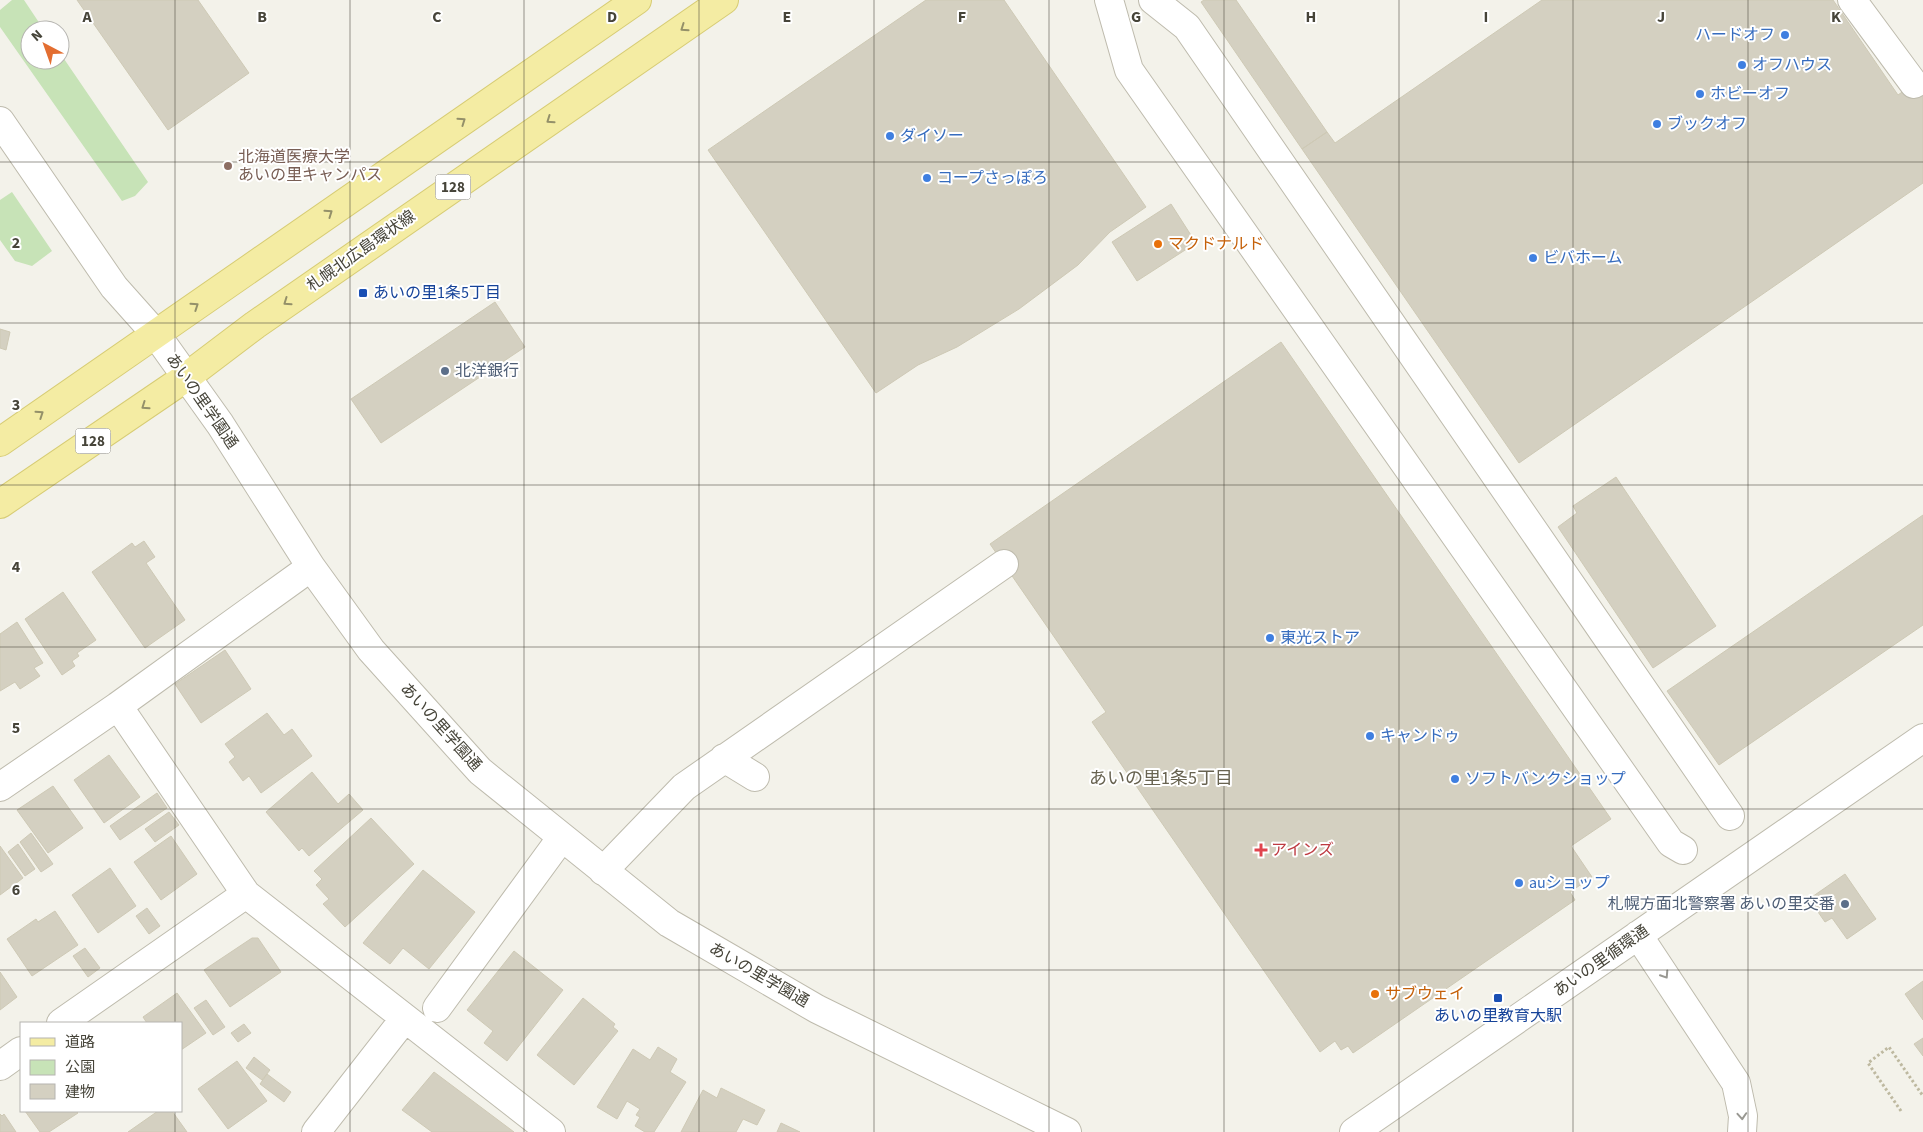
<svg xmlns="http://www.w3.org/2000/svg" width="1923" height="1132" viewBox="0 0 1923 1132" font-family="'Source Sans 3','Noto Sans JP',sans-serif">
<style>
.green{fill:#c7e3b7}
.building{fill:#d4d0c1;stroke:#cec9b5}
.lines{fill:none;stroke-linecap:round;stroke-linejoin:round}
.minor-casing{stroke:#bebbad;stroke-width:30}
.major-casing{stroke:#d7cc74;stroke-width:30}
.path{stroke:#beb9a0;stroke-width:3;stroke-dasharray:2.5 2.5;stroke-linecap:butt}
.minor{stroke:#fff;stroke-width:28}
.major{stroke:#f4eca3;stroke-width:28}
.oneway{stroke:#949069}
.oneway2{stroke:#999892}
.grid{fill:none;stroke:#464439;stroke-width:1;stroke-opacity:0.55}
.shop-dot{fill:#3f7fe0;stroke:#fff;stroke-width:2}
.education-dot{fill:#8d6e63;stroke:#fff;stroke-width:2}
.food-dot{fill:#e8710a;stroke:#fff;stroke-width:2}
.transit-dot{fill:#1a4fb4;stroke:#fff;stroke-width:2}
.service-dot{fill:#5c6f8a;stroke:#fff;stroke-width:2}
.health-dot{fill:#e0444e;stroke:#fff;stroke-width:2}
.labels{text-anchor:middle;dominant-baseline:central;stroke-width:4;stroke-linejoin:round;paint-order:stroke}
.shield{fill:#fff;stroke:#7e7c74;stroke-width:1}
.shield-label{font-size:15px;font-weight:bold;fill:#464439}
.shop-label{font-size:16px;fill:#366cbe;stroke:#fff;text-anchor:start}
.education-label{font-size:16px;fill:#785e54;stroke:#fff;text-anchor:start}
.food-label{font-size:16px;fill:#c56008;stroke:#fff;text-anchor:start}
.street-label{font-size:16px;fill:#464439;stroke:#fff}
.transit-label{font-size:16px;fill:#164399;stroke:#fff;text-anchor:start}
.service-label{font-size:16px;fill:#4e5e75;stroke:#fff;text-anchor:start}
.health-label{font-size:16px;fill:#be3a42;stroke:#fff;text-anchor:start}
.neighbourhood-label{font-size:18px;fill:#686351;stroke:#fff}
.grid-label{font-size:16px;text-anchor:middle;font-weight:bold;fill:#464439;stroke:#fff;stroke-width:4;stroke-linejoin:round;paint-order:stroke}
</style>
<rect width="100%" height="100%" fill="#f3f2ea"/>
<path class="green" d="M12,0h12l20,30h-14v30h30v-7l88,129 -13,14 -13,5 -122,-174v-17z
M12,192l40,59 -20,15 -17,-5 -15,-21v-40z"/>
<path class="building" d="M77,0h121l51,73 -81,57z
M926,0h78l142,207 -36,25 -32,33 -59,44 -62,38 -39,18 -42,28 -168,-243z
M1204,0h32l91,132 -25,17 -101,-147z
M1542,0h291l65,95 25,-18v106l-404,280 -217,-314 25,-17 8,11z
M1171,204l25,39 -59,38 -25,-39z
M495,302l30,45 -144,96 -30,-44z
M0,329l10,3 -4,18 -6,-2z
M1281,342l330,477 -40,27 21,31 -22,15 5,8 -222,153 -5,-7 -7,4 -6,-9 -15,11 -228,-330 14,-10 -116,-168z
M1616,477l100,149 -63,42 -95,-141 19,-14 -4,-7z
M1923,515v110l-204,140 -52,-74z
M144,541l11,16 -9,6 39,57 -40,28 -53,-76 40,-29 3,4z
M63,592l33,48 -19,13 2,3 -7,5 3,5 -13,9 -37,-56z
M17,622l26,41 -9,5 6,8 -20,13 -5,-7 -15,9v-57z
M225,650l26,39 -50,34 -26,-39z
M267,713l17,22 8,-6 20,27 -51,37 -12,-17 -6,5 -14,-19 6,-5 -10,-13z
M109,755l31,42 -36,26 -30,-43z
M312,772l26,32 11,-10 14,16 -54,46 -7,-8 -3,3 -33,-39z
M53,786l30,42 -35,25 -31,-43z
M157,793l10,15 -47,32 -10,-14z
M169,812l10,13 -24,17 -10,-13z
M371,818l43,46 -69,63 -22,-23 6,-5 -13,-14 6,-6 -8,-8z
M31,833l22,31 -12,8 -21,-30z
M171,836l26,38 -36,26 -27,-38z
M18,844l17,25 -10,7 -17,-24z
M0,846l23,32 -23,17z
M110,868l26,38 -38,27 -26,-38z
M423,870l52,42 -46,57 -26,-21 -13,16 -27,-21z
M1845,874l31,45 -29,20 -15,-21 -7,4 -16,-23z
M147,908l13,18 -11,8 -13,-18z
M55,911l23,34 -46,31 -25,-37 29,-20 2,3z
M252,938h6l23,34 -51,35 -26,-37z
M85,948l15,20 -12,9 -15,-21z
M514,951l49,39 -56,71 -23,-18 9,-12 -26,-21z
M0,972l17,25 -17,13z
M1923,981v39l-18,-26z
M177,993l29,40 -25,17v-27h-34l-4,-6z
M583,998l32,26 -2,3 5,4 -44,54 -37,-30z
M206,1000l19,27 -12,8 -19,-27z
M244,1024l7,9 -13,9 -7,-9z
M1923,1038v18l-9,-12z
M658,1047l19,12 -7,13 16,10 -32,50h-9l-10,-6 5,-9 -4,-2 4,-6 -13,-8 -10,18 -20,-12 36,-58 17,11z
M254,1057l16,13 -8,10 -16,-12z
M237,1061l30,40 -39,28 -30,-40z
M434,1072l80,60h-82l-30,-22z
M267,1074l24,18 -7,10 -24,-18z
M721,1088l44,22 -8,15 -14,-6 -7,13h-55l22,-42 14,8z
M25,1111h51l2,2 -29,19h-9z
M158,1111h14l15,21h-59z
M0,1114l2,2 2,-2 12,18h-16z
M781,1123l19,9h-23z"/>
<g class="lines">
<g class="minor-casing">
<path id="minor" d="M1109,0l20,70 542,773 12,7
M1153,0l34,27 543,789
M1852,0l62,84
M0,121l114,166 41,46 65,91 91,143 60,83 109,121 189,152 148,86 250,123
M118,706l193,-139
M724,758l31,19
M0,787l118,-81 128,188 305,238
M603,871l81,-84 320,-223
M1638,935l98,148 7,33 -1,16
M437,1008l125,-171
M61,1023l185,-129
M0,1066l21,-15
M316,1132l89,-114
M1354,1132l569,-394"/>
</g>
<g class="major-casing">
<path id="major" d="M0,442l637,-442
M0,504l185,-126 70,-53 469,-325"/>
</g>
<path class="path" d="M1901,1111l-33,-48 21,-16 34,49"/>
<use href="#minor" class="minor"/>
<use href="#major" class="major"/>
</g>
<defs><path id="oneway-chevron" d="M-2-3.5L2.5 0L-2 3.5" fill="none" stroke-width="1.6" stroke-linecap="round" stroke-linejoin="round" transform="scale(1.25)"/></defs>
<g class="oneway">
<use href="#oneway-chevron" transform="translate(684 28) rotate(145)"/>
<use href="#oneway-chevron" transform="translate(550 120) rotate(145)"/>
<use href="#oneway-chevron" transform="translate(462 121) rotate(-35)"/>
<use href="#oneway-chevron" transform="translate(329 213) rotate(-35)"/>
<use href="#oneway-chevron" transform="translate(287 302) rotate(145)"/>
<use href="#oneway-chevron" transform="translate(195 306) rotate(-34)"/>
<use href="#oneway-chevron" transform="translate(145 406) rotate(145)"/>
<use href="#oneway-chevron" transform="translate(40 414) rotate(-34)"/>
</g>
<g class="oneway2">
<use href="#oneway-chevron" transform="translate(1665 975) rotate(57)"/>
<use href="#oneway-chevron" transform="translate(1742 1116) rotate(86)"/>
</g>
<path class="grid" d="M175,0v1023M350,0v1132M524,0v1132M699,0v1132M874,0v1132M1049,0v1132M1224,0v1132M1399,0v1132M1573,0v1132M1748,0v1132M0,162h1923M0,323h1923M0,485h1923M0,647h1923M0,809h1923M0,970h1923M175,1111v21"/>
<g class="shop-dot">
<circle cx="1785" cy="35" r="5"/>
<circle cx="1742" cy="65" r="5"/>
<circle cx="1700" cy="94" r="5"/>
<circle cx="1657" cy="124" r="5"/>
<circle cx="890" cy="136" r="5"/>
<circle cx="927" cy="178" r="5"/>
<circle cx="1533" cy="258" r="5"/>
<circle cx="1270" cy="638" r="5"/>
<circle cx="1370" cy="736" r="5"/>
<circle cx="1455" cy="779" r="5"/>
<circle cx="1519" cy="883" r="5"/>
</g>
<circle class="education-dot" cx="228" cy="166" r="5"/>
<g class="food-dot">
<circle cx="1158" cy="244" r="5"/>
<circle cx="1375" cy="994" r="5"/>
</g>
<g class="transit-dot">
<rect x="358" y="288" width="10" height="10" rx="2.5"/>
<rect x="1493" y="993" width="10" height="10" rx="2.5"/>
</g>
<g class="service-dot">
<circle cx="445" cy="371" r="5"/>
<circle cx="1845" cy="904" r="5"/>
</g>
<path class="health-dot" d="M1258.5 842.5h5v5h5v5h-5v5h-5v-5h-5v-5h5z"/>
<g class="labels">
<g class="shield">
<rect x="435.5" y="174.5" width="35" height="25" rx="4"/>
<rect x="75.5" y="428.5" width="35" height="25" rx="4"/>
</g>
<g class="shield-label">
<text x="453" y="187">128</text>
<text x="93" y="441">128</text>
</g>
<g class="shop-label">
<text x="1775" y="35" text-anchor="end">ハードオフ</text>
<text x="1752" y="65">オフハウス</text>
<text x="1710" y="94">ホビーオフ</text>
<text x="1667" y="124">ブックオフ</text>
<text x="900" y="136">ダイソー</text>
<text x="937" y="178">コープさっぽろ</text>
<text x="1543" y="258">ビバホーム</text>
<text x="1280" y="638">東光ストア</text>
<text x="1380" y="736">キャンドゥ</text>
<text x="1465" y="779">ソフトバンクショップ</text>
<text x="1529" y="883">auショップ</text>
</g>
<g class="education-label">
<text x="238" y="157">北海道医療大学<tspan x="238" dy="18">あいの里キャンパス</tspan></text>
</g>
<g class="food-label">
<text x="1168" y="244">マクドナルド</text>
<text x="1385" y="994">サブウェイ</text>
</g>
<g class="street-label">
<text transform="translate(361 251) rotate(-35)">札幌北広島環状線</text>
<text transform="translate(202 401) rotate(55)">あいの里学園通</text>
<text transform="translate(441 727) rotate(48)">あいの里学園通</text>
<text transform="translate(1601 961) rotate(-35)">あいの里循環通</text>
<text transform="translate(759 975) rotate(30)">あいの里学園通</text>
</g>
<g class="transit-label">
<text x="373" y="293">あいの里1条5丁目</text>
<text x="1498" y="1016" text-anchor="middle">あいの里教育大駅</text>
</g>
<g class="service-label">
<text x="455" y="371">北洋銀行</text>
<text x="1835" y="904" text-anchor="end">札幌方面北警察署 あいの里交番</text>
</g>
<g class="health-label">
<text x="1271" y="850">アインズ</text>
</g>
<g class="neighbourhood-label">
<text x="1161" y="778">あいの里1条5丁目</text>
</g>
</g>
<g class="grid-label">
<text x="87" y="22">A</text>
<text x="262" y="22">B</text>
<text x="437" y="22">C</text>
<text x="612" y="22">D</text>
<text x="787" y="22">E</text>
<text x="962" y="22">F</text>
<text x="1136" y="22">G</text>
<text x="1311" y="22">H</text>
<text x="1486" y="22">I</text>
<text x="1661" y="22">J</text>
<text x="1836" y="22">K</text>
<text x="16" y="248">2</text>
<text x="16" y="410">3</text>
<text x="16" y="572">4</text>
<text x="16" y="733">5</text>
<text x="16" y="895">6</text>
</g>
<rect x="20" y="1022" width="162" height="90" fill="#ffffff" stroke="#b5b4b0"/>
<rect x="30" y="1038" width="25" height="8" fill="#f4eca3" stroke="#b5b4b0"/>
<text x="65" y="1047" font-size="15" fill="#464439">道路</text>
<rect x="30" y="1060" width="25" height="15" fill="#c7e3b7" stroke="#b5b4b0"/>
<text x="65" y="1072" font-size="15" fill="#464439">公園</text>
<rect x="30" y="1084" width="25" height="15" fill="#d4d0c1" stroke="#b5b4b0"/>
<text x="65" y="1097" font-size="15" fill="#464439">建物</text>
<g transform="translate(45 45) rotate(319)"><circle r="24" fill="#ffffff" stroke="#b5b4b0"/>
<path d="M0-4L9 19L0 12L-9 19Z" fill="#e36e31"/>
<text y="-8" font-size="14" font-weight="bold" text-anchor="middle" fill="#464439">N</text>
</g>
</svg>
